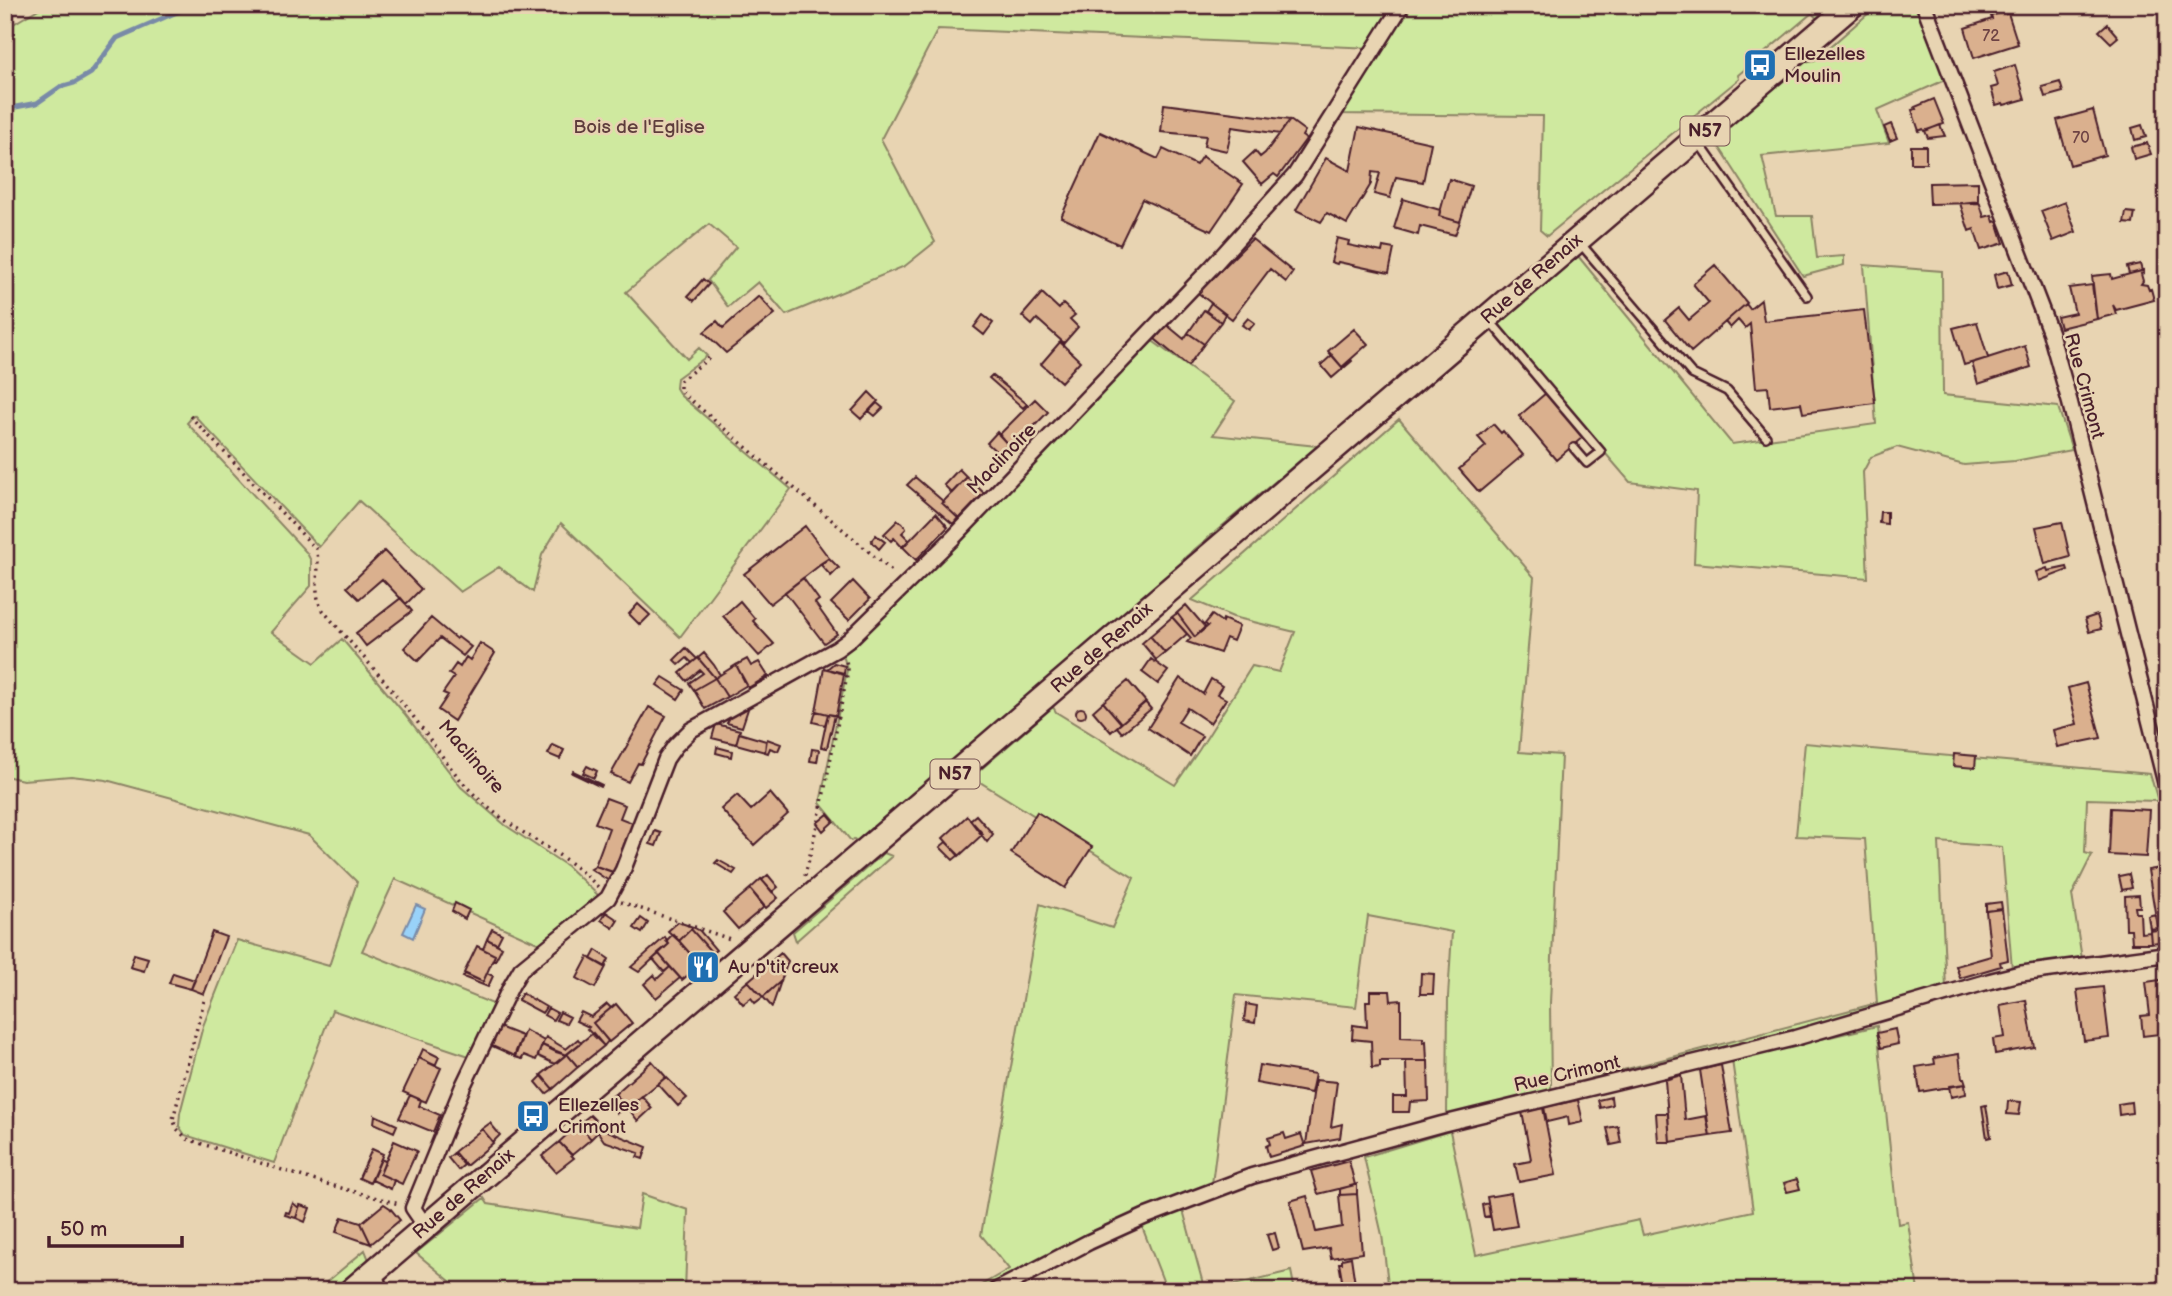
<svg xmlns="http://www.w3.org/2000/svg" width="2172" height="1296" viewBox="0 0 2172 1296" font-family="'Balsamiq Sans',sans-serif">
<style>
.green{fill:#cfe99f;stroke:#8c8465;stroke-width:2}
.water{fill:#99d2f9;stroke:#798aa7;stroke-width:2}
.lines{fill:none;stroke-linecap:round;stroke-linejoin:round}
.stream{stroke:#798aa7;stroke-width:5}
.building{fill:#dab08e;stroke:#4a1f2b;stroke-width:2}
.lane-casing{stroke:#4a1f2b;stroke-width:12}
.street-casing{stroke:#4a1f2b;stroke-width:19}
.primary-casing{stroke:#4a1f2b;stroke-width:28}
.path{stroke:#4a1f2b;stroke-width:3.5;stroke-dasharray:2 5;stroke-linecap:butt}
.lane{stroke:#e8d4b2;stroke-width:7}
.street{stroke:#e8d4b2;stroke-width:14}
.primary{stroke:#e8d4b2;stroke-width:23}
.labels{text-anchor:middle;dominant-baseline:central;stroke-width:5;stroke-linejoin:round;paint-order:stroke}
.number-label{font-size:16px;fill:#6e4344}
.shield{fill:#e8d4b2;stroke:#795554;stroke-width:2}
.shield-label{font-size:18px;font-weight:bold;fill:#4a1f2b}
.poi-label{font-size:19px;fill:#4a1f2b;stroke:#e8d4b2;text-anchor:start}
.park-label{font-size:19px;fill:#5e3d3c;stroke:#e8d4b2}
.street-label{font-size:19px;fill:#4a1f2b;stroke:#e8d4b2}
</style>
<rect width="100%" height="100%" fill="#e8d4b2"/>
<filter id="ink" filterUnits="userSpaceOnUse"><feTurbulence type="fractalNoise" baseFrequency=".0143" numOctaves="2"/><feDisplacementMap in="SourceGraphic" scale="14" xChannelSelector="R" yChannelSelector="G"/><feConvolveMatrix kernelMatrix="1 2 1 2 8 2 1 2 1" color-interpolation-filters="sRGB"/></filter>
<g filter="url(#ink)">
<path class="green" d="M45,5h1355l-27,43 -435,-19 -57,110 54,103 -30,24 -119,49 -28,-33 -30,25 -20,-27 28,-33 -27,-23 -83,68 61,67 12,-11 8,8 -30,22 -1,10 5,8 110,93 -111,148 -119,-114 -19,32 -9,37 -34,-25 -39,25 -101,-91 -40,46 -125,-132 -7,8 120,130 4,8v25l-40,46 44,31 27,-24 62,74 57,74 44,38 62,41 33,31 -56,49 -149,-67 -33,72 131,53 -21,53 -140,-47 -58,153 -89,-28 -6,-9 1,-13 23,-87 34,-86 92,26 28,-84 -48,-47 -203,-55 -35,-4 -48,4 -18,-4v-747z
M1407,5h428l-17,15 -6,-7 -74,62 1,4 -192,157 -7,-6 3,-114 -208,-2z
M1878,5h37l30,75 -68,30 12,33 -127,13 14,60h36l5,42 27,-2v9l-41,11 -89,-137 91,-77 10,-2z
M1578,256l154,188 144,-20 -12,-159 78,6 1,124 115,12 14,43 -57,11 -51,4 -67,-18 -26,10 -8,15 5,106 -174,-15 3,-72 -67,-9 -134,-156z
M1147,337l88,64 -22,34 104,11 -135,114 1,2 -40,36 -285,244 -4,-3 -3,2 -31,-38 27,-133 -5,-20z
M1399,419l135,158 -15,175 42,3 -11,248 1,86 326,-86 -12,-164 -69,-3 9,-93 345,31 8,27 -71,-2 -2,54 7,2 -20,40 10,64 -70,10 -10,-122 -63,-5 7,146c-164,52 -332,85 -499,127l1,-118 4,-65 -84,-16 -12,91 -120,-12 -24,189 -198,91 -27,16h-16l38,-22 -28,-34 59,-331 72,24 22,-50 -162,-101 81,-70 3,5 119,73 24,-35 53,-84 27,6 16,-40 -62,-15 -41,-17z
M884,853l8,3 -96,85 -3,-9z
M1877,1026l21,198 10,-2 10,69h-529l-7,-56 -18,-78 86,-26 26,124 163,-35 4,15 110,-24 -21,-151z
M642,1194l46,16 -3,81h-223l-46,-38 68,-55 4,6 149,24z
M1183,1210l22,81h-38l-26,-67z
M365,1250l4,10 -36,31h-17z
M1291,1271l4,20h-86z"/>
<path class="water" d="M416,905l9,4 -12,29 -10,-5z"/>
<g class="lines">
<path class="stream" d="M254,5l5,2 29,-2
M5,109l32,-6 23,-16 14,-4 17,-10 26,-35 76,-33"/>
</g>
<path class="building" d="M2005,11l1,3 2,-1 10,31 -44,14 -9,-30 27,-9 -1,-3z
M2107,24l11,13 -7,6 -12,-12z
M2015,65l10,34 -21,6 -1,-2 -7,2 -5,-17 7,-2 -4,-14z
M2060,82l3,10 -18,5 -3,-10z
M1934,99l10,25 -20,7 -1,-2 -4,2 -7,-21 4,-1 -1,-2z
M1164,104l126,16 -10,14 -48,-7 -5,24 -23,-5 2,-10 -45,-4z
M2093,110l12,45 -35,10 -13,-45z
M1290,120l15,11 -3,5 4,3 -28,38 -4,-3 -12,10 -19,-22 12,-11 5,6 5,-4z
M1891,124l6,14 -7,3 -6,-14z
M1940,125l5,11 -17,2 -3,-7z
M2142,125l4,12 -11,3 -3,-12z
M1359,127l72,16 -8,39 -27,-5 -6,21 -16,-4 6,-21 -8,-1 -1,12 -24,40 -20,-11 -6,9 -25,-12 30,-52 24,13z
M1100,132l58,27 5,-10 33,16 6,-9 41,28 -32,47 -69,-32 -22,46 -59,-28z
M2147,143l4,11 -17,5 -3,-12z
M1911,146h15v17h-15z
M1449,179l22,7 -11,36 -21,-6z
M1978,182v21l-48,1 -1,-21z
M1403,199l37,11 -1,6 21,6 -5,13 -35,-9 -2,9 -24,-7z
M1979,201l5,16 8,-2 2,7 3,-1 7,22 -23,7 -7,-21 -5,2 -9,-28z
M2065,202l11,30 -23,9 -12,-30z
M2126,212l9,1 -2,11 -9,-1z
M1337,238l12,3 -1,4 34,7 1,-5 11,2 -5,24 -51,-11 -1,2 -6,-2z
M1252,239l41,33 -7,10 -16,-13 -38,50 -34,-26z
M2140,264l2,7 -13,3 -2,-7z
M1715,265l32,38 -56,49 -26,-32 14,-12 10,12 20,-17 -16,-19z
M2144,270v3l-3,1 2,7 -2,3 6,1 2,5 2,-1 3,11 -38,10 -3,-5 3,9 -19,5 -5,-43 19,-2 1,5z
M2008,271l4,14 -15,4 -3,-14z
M703,279l6,5 -15,17 -6,-5z
M2092,285l5,34 -37,9 -3,-11 18,-4 -6,-25z
M1042,293l17,16 4,-5 12,11 -5,4 8,8 -14,16 -27,-24 -5,6 -10,-9z
M759,296l16,18 -49,39 -22,-21 13,-11 6,7z
M1761,300l3,21 100,-11 11,93 -72,10 -2,-10 -31,4 -2,-20 -12,1 -6,-64 -5,4 -7,-8 -8,8 -5,-6 21,-18 4,5z
M1211,303l14,11 -4,8 -15,-11z
M1204,310l17,12 -17,22 -16,-11z
M983,315l10,8 -9,12 -10,-8z
M1248,318l7,5 -6,7 -7,-5z
M1977,322l11,36 -24,7 -11,-37z
M1167,325l17,14 4,-6 16,11 -16,22 -33,-27z
M1354,329l14,15 -26,23 -14,-16z
M1060,342l20,19 -19,21 -20,-18z
M2025,346l6,21 -53,17 -6,-21z
M1332,355l10,12 9,-8 1,2 -20,17 -11,-13z
M992,375l35,29 -4,4 -34,-30z
M869,392l9,9 -17,18 -9,-8z
M1546,393l37,44 -27,23 -37,-44z
M1035,399l13,13 -36,37 -13,-14z
M877,403l6,5 -8,8 -6,-5z
M1493,424l8,9 2,-2 20,24 -44,37 -20,-23 27,-23 -8,-9z
M997,432l13,15 -9,9 -14,-13z
M959,469l8,8 -15,16 -8,-8z
M915,477l29,25 -2,1 16,15 -5,6 -46,-39z
M967,477l17,16 -25,26 -17,-16z
M1880,512h7v12l-8,-1z
M936,513l12,14 -32,33 -13,-13z
M898,520l7,6 1,3 -4,4 7,7 -7,7 -8,-9 -3,3 -7,-7z
M2062,522l8,35 -25,7 -9,-37z
M805,526l24,32 -59,46 -26,-30z
M876,535l9,7 -6,7 -8,-8z
M384,551l37,38 -15,15 -24,-25 -23,20 -12,-12z
M829,558l10,10 -8,8 -11,-12z
M2067,567l1,3 -29,11 -3,-9 11,-4 1,3z
M803,578l16,22 -4,3 22,31 -13,9 -39,-51z
M853,581l17,18 -21,21 -18,-17z
M401,598l11,13 -46,35 -10,-13z
M740,601l15,18 -2,2 21,23 -15,12 -36,-40z
M638,604l12,11 -10,10 -11,-11z
M1186,605l19,22 -10,10 -18,-24z
M1177,613l18,24 13,-11 -3,-2 7,-9 10,7 1,-3 16,7 -6,15 -7,-3 -6,15 -33,-11 4,-4 -19,-21z
M2097,615l4,14 -12,3 -4,-13z
M1172,617l15,17 -22,19 -15,-17z
M431,618l25,21 2,-2 13,10 -8,9 -23,-18 -22,23 -14,-13z
M1150,636l15,17 -9,7 -14,-17z
M480,643l15,10 -41,68 -16,-11 10,-15 -5,-2 11,-16 -5,-3 7,-10 4,3 6,-10 4,3z
M686,648l11,11 -5,4 -5,-5 -8,7 -5,-5z
M704,653l10,12 6,10 -5,3 -17,-20z
M698,658l17,20 -21,12 -5,-7 14,-10 -3,-3 -13,11 -7,-8z
M747,659l4,7 8,-4 9,14 -20,12 -12,-23z
M1151,659l17,12 -10,13 -16,-12z
M834,663l11,3 -1,7 -17,-4z
M736,665l11,20 -20,12 -12,-19z
M824,668l20,6 -8,42 -20,-5z
M663,677l21,13 -6,9 -21,-14z
M715,678l12,19 -22,12 -11,-19z
M1180,678l23,16 8,-15 11,7 -5,8 9,5 -16,24 -23,-15 -9,14 24,14 -12,20 -42,-28z
M1128,681l18,21 -25,21 -18,-21z
M2086,683l15,55 -44,9 -4,-17 24,-6 -9,-36z
M1103,702l18,21 -10,9 -18,-21z
M1145,702l6,7 -29,24 -5,-6z
M649,707l17,9 -25,48 -3,-1 -10,19 -17,-8z
M745,707l3,2 -6,18 -15,-4 4,-8z
M1076 713a5 5 0 1 1 10 0a5 5 0 1 1-10 0Z
M816,711l12,3 -3,11 -12,-3z
M828,714l7,1 -8,33 -6,-1z
M716,724l24,6 -4,14 -24,-6z
M739,733l27,8 -1,11 -29,-8z
M767,739l14,5 -3,7 -8,-3 -2,5 -3,-1z
M553,745l11,5 -4,9 -12,-5z
M717,747l15,4 -1,6 -15,-4z
M812,749l7,1 -2,12 -7,-1z
M1954,754l22,2 -1,12 -22,-2z
M587,766l10,5 -3,7 -11,-5z
M573,771l29,14 -1,2 -29,-14z
M770,793l18,21 -34,31 -33,-36 16,-14 14,15z
M606,798l19,7 -5,13 13,5 -18,50 -20,-7 14,-38 -14,-5z
M2111,808l38,2 -3,47 -37,-2z
M1037,812l55,35 -27,41 -54,-35z
M828,814l6,7 -11,10 -6,-8z
M976,815l17,19 -6,8 -17,-22z
M967,816l16,18 -24,22 -16,-18z
M655,831l6,2 -5,13 -6,-2z
M946,842l13,13 -6,5 -13,-13z
M718,860l18,10 -3,4 -18,-11z
M596,866l17,6 2,1 -6,8 -18,-12z
M2167,867v74l-16,2 -1,-12 8,-1 -10,-60z
M2129,874l3,14 -10,2 -3,-14z
M768,875l10,12 -6,5 -10,-12z
M761,879l17,19 -12,10 -16,-19z
M750,889l14,18 -26,22 -15,-17z
M2139,895l1,12h-5l1,6h4l1,20 9,-1 1,11h-19l-1,-14h-5l-1,-33z
M2001,902l1,7 -16,2v-7z
M455,903l14,7 -4,9 -13,-8z
M2002,909l6,51 -8,2 1,4 -41,12 -4,-12 35,-10 -5,-45z
M606,912l12,8 -5,8 -12,-8z
M2155,914l2,14 -7,1 -2,-13z
M641,918l7,5 -6,10 -8,-5z
M678,922l15,5 -14,14 -11,-10z
M693,927l7,4 16,19 -4,3 -21,-24z
M492,929l10,5 -5,10 -10,-5z
M691,929l22,25 -13,11 -21,-24z
M212,932l14,5 -22,57 -13,-5z
M673,934l27,31 -18,15 -24,-27 11,-9 -3,-3z
M665,937l4,7 -30,28 -8,-5z
M487,939l15,8 -7,14 -2,-1 2,-5 -12,-6z
M477,946l18,9 -12,27 -19,-9z
M596,950l13,9 -4,8 -14,-8z
M781,953l7,8 -7,20 -18,16 -15,-16z
M134,954l14,4 -4,13 -14,-4z
M659,954l11,13 -6,5 -11,-13z
M588,957l18,10 -11,21 -18,-10z
M670,967l10,11 -24,20 -12,-14 10,-9 3,4z
M173,973l22,7 -4,9 -22,-6z
M487,973l6,3 -5,11 -25,-10 2,-3 18,8z
M1421,973l13,1 -1,20h-13z
M2167,979v54l-24,3 -2,-20 9,-1 -4,-33z
M748,981l15,16 -8,6 -4,-5 -8,6 -9,-11z
M781,981l-9,26 -9,-10z
M2103,987l6,51 -25,3 -7,-51z
M1370,991h20l1,10 10,-1v37l22,1v4l3,-1 1,20h-47v6l-8,1 -1,-27 -19,-2 1,-14 14,2 -1,-26h4z
M522,993l24,14 -4,6 -24,-13z
M2026,1000l8,47 -39,7 -2,-15 12,-2 -5,-32z
M607,1004l4,4 -18,15 15,18 -4,5 -17,-17 2,-2 -13,-6 5,-9 10,5z
M616,1004l16,19 -23,19 -16,-19z
M1246,1004l11,2 -2,17 -11,-2z
M548,1008l9,5 -4,7 -9,-5z
M560,1012l10,5 -4,7 -10,-4z
M499,1027l23,9 -8,20 -22,-10z
M1895,1029l3,15 -17,4 -4,-15z
M525,1030l19,11 -8,19 -12,-5 -2,4 -7,-2z
M593,1033l11,13 -26,21 -11,-13z
M546,1037l20,12 12,-10 3,4 -15,12 -24,-10z
M542,1045l14,7 10,3 -11,9 -17,-8z
M423,1049l16,8 -4,9 -16,-8z
M567,1054l11,13 -25,22 -12,-14z
M1959,1054l3,24h2l2,6 -46,8 -4,-25 19,-3 -1,-6z
M419,1058l22,10 -15,34 -23,-10z
M652,1061l14,16 -38,31 -13,-14z
M1406,1061h22l1,40 -19,1 -1,10h-16v-15h14z
M1259,1065l56,9 -4,19 -55,-10z
M1721,1065l11,68 -22,3 -10,-66z
M1681,1075l4,45 21,-4 4,20 -40,6 -5,-62z
M542,1076l11,13 -7,5 -10,-12z
M666,1077l21,21 -9,8 -20,-22z
M1315,1080l22,2 -6,45 11,-3 -2,14 -34,6z
M1965,1084l1,10 -15,3 -2,-11z
M615,1094l11,12 -9,7 -10,-12z
M410,1095l11,5 -2,6 21,9 -7,17 -34,-14z
M642,1096l10,12 -14,13 -10,-13z
M1611,1097l1,8 -12,3 -2,-8z
M1578,1100l5,22 -14,3 -1,-8 -21,5 -3,-15z
M2008,1101l13,1 -2,13 -12,-1z
M2131,1102l1,11 -13,2 -1,-11z
M1986,1105l5,32 -4,1 -5,-32z
M1543,1108l13,67 -37,7 -4,-18 15,-3 1,-2 -9,-47z
M1656,1113h12l2,29h-12z
M375,1115l22,10 -3,7 -20,-9z
M590,1115l15,15 42,17 -4,12 -6,-2 2,-4 -35,-12 -6,-9 -7,7 -12,-15z
M490,1123l10,12 -7,7 -11,-13z
M579,1124l12,15 -19,16 -13,-13z
M1618,1126l3,17 -10,2 -4,-17z
M482,1129l11,14 -27,23 -12,-14z
M1284,1133l2,6 15,-5 4,12 -36,11 -3,-11 4,-2 -2,-6z
M394,1141l23,10 -15,33 -22,-10z
M559,1142l15,16 -18,14 -14,-16z
M372,1149l11,5 -13,29 -11,-5z
M454,1153l10,12 -6,5 -10,-12z
M381,1159l4,2 -5,13 14,6 -3,9 -19,-9z
M1349,1161l6,24 -37,9 -7,-23z
M1797,1179l3,10 -13,3 -3,-9z
M1357,1184v10l-17,1v-6z
M1511,1193l6,33 -24,4 -6,-33z
M1357,1194l5,59 -31,5 -2,-10 -26,4 -13,-51 17,-5 9,36 26,-5 -3,-32z
M293,1203l6,5 -3,10 -11,-3 1,-3 3,1z
M1488,1203l2,13 -6,1 -2,-12z
M384,1204l6,4 10,12 -29,24 -10,-21z
M300,1205l10,3 -5,14 -9,-4z
M342,1217l19,6 10,21 -35,-12z
M1275,1233l4,15 -7,2 -5,-15z
M1351,1257l5,34h-12l-5,-28h3v-4z"/>
<g class="lines">
<g class="lane-casing">
<path id="lane" d="M1699,143l108,153
M1580,243l112,131 35,17 39,46
M1490,321l111,131 -14,11 -13,-15"/>
</g>
<g class="street-casing">
<path id="street" d="M1924,5l126,327 20,71 97,386
M426,1227l-13,-19 50,-122 48,-100 10,-17 87,-71 15,-28 43,-111 9,-13 16,-16 146,-81 12,-9 104,-102 258,-270 84,-93 107,-170
M374,1271l6,20
M995,1291l94,-49 55,-25 108,-41 190,-52 353,-86 195,-57 28,-7 149,-20"/>
</g>
<g class="primary-casing">
<path id="primary" d="M351,1291l1501,-1286"/>
</g>
<path class="path" d="M709,358l-29,23v10l214,182
M190,416l126,133c6,20 -5,41 6,60 27,33 57,64 83,97 26,32 46,68 77,96 35,32 83,50 116,85
M805,876l16,-68 27,-138 -2,-9
M621,902l109,37
M204,1001l-31,118 4,10 10,10 129,42 83,23"/>
<use href="#lane" class="lane"/>
<use href="#street" class="street"/>
<use href="#primary" class="primary"/>
</g>
</g>
<defs>
<g id="bus-square" transform="scale(1.75)"><rect x="-9" y="-9" width="18" height="18" rx="4" fill="#1f6fb2" stroke="#e8d4b2"/><path d="M-5-6H5V4H4V6H2V4H-2V6H-4V4H-5ZM-3.5-4V0h7V-4ZM-3.5 1.2v1.5H-2V1.2ZM2 1.2v1.5H3.5V1.2Z" fill="#fff"/></g>
<g id="restaurant-square" transform="scale(1.75)"><rect x="-9" y="-9" width="18" height="18" rx="4" fill="#1f6fb2" stroke="#e8d4b2"/><path d="M-5-6h1v4h1v-4h1v4h1v-4h1v5L-1.5 .5V6h-2V.5L-5-1ZM5-6V6H3V1.5H1.5Q1.5-4 5-6Z" fill="#fff"/></g>
</defs>
<g fill-rule="evenodd">
<use href="#bus-square" x="1760" y="65"/>
<use href="#restaurant-square" x="703" y="967"/>
<use href="#bus-square" x="533" y="1116"/>
</g>
<g class="labels">
<g class="number-label">
<text x="1991" y="36">72</text>
<text x="2081" y="138">70</text>
</g>
<g class="shield">
<rect x="1680.5" y="116.5" width="49" height="29" rx="5"/>
<rect x="930.5" y="759.5" width="49" height="29" rx="5"/>
</g>
<g class="shield-label">
<text x="1705" y="131">N57</text>
<text x="955" y="774">N57</text>
</g>
<g class="poi-label">
<text x="1784" y="54">Ellezelles<tspan x="1784" dy="22">Moulin</tspan></text>
<text x="728" y="967">Au p'tit creux</text>
<text x="558" y="1105">Ellezelles<tspan x="558" dy="22">Crimont</tspan></text>
</g>
<g class="park-label">
<text x="639" y="127">Bois de l'Eglise</text>
</g>
<g class="street-label">
<text transform="translate(1532 279) rotate(-41)">Rue de Renaix</text>
<text transform="translate(2084 386) rotate(75)">Rue Crimont</text>
<text transform="translate(1002 459) rotate(-46)">Maclinoire</text>
<text transform="translate(1102 648) rotate(-41)">Rue de Renaix</text>
<text transform="translate(471 757) rotate(49)">Maclinoire</text>
<text transform="translate(1567 1074) rotate(-13)">Rue Crimont</text>
<text transform="translate(464 1194) rotate(-41)">Rue de Renaix</text>
</g>
</g>
<rect width="2172" height="1296" fill="none" stroke="#e8d4b2" stroke-width="28"/>
<rect x="14" y="14" width="2144" height="1268" fill="none" stroke="#4a1f2b" stroke-width="2.5" filter="url(#ink)"/>
<path d="M49 1236v10h133v-10" fill="none" stroke="#4a1f2b" stroke-width="3.5"/>
<text x="60" y="1236" font-size="21" fill="#4a1f2b" stroke="#e8d4b2" stroke-width="5" paint-order="stroke">50 m</text>
</svg>
